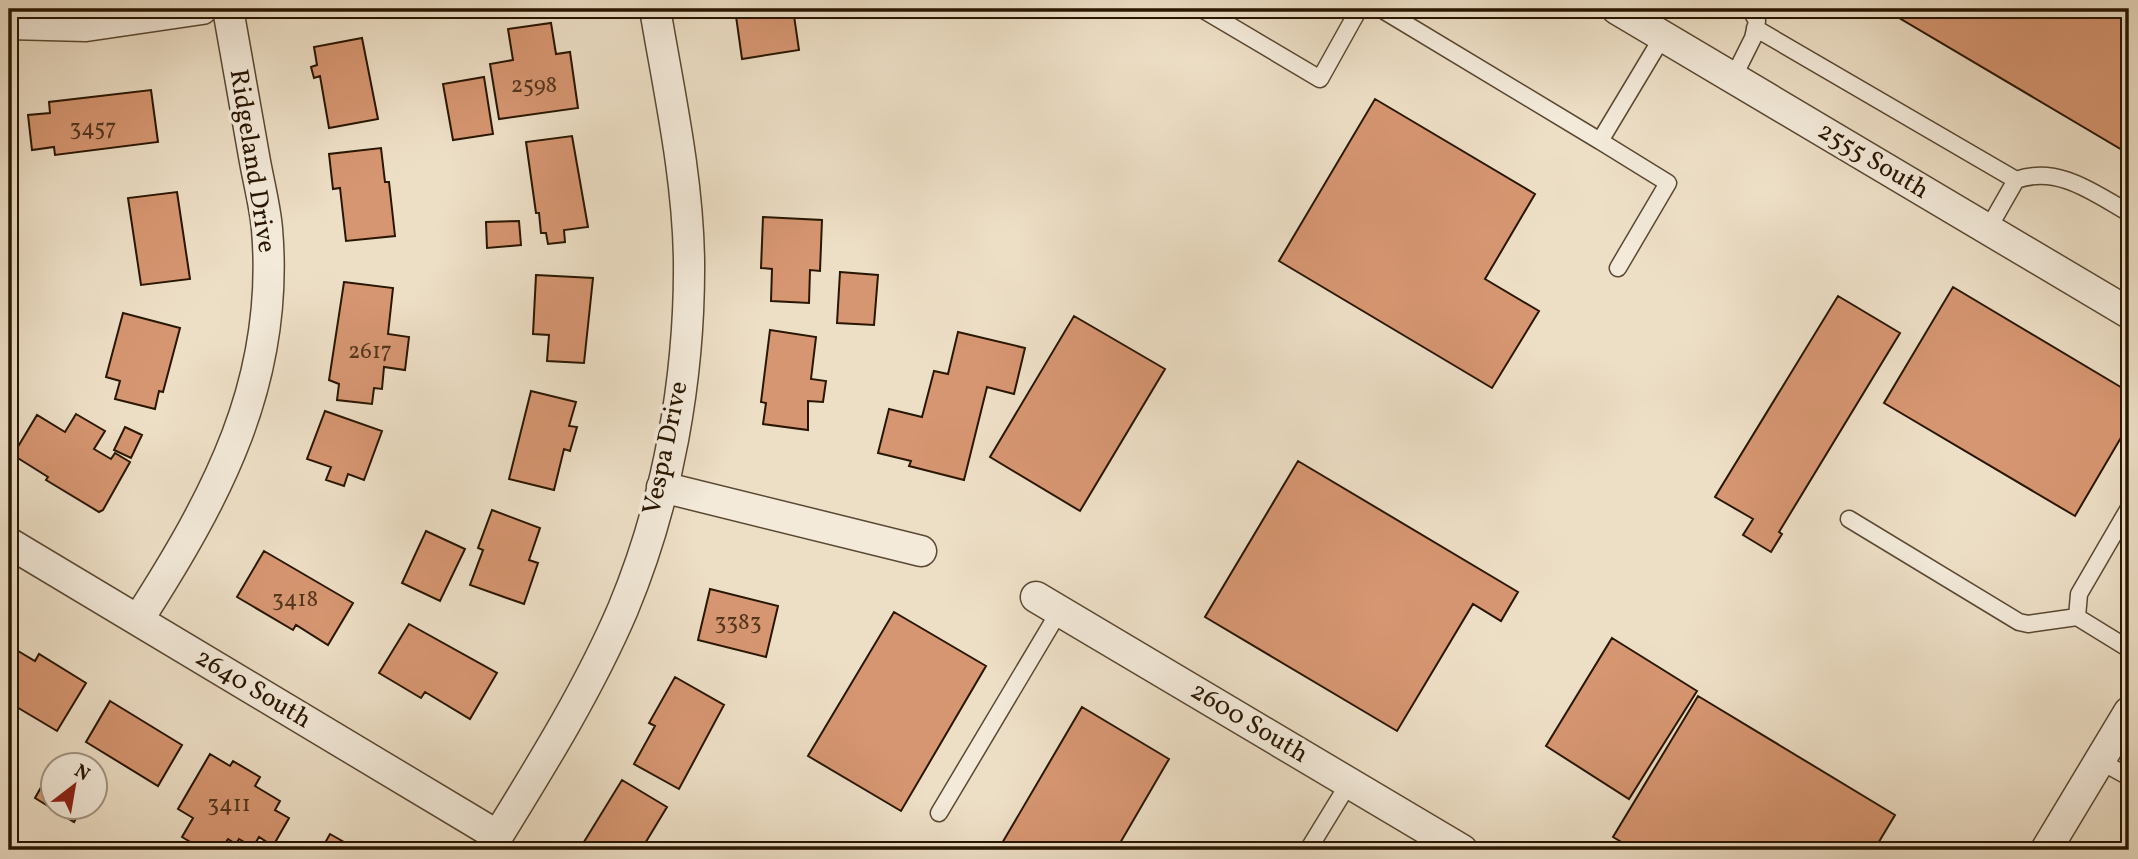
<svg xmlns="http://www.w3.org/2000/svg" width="2138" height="859" viewBox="0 0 2138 859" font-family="Vollkorn,serif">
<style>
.building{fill:#d69671;stroke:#291601;stroke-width:2}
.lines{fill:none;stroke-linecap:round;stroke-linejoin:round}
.service-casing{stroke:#5a4832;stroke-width:19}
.minor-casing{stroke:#5a4832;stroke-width:33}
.service{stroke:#f3eada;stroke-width:16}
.minor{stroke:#f3eada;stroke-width:30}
.labels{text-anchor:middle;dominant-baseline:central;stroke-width:7;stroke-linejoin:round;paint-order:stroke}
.number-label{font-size:23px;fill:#54361d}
.street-label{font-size:26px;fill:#291601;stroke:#f3eada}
</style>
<rect width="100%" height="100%" fill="#eddfc6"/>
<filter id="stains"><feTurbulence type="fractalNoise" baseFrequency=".00286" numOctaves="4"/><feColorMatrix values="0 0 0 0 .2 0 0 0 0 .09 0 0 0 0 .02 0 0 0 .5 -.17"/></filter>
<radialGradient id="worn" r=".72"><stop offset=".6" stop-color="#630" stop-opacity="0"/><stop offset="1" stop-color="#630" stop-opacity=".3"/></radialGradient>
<path class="building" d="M385,9h38l-37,7z
M735,9h58l6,41 -57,9z
M1884,9h245v145z
M551,23l5,31 14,-2 8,56 -79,11 -9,-55 23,-4 -5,-31z
M362,38l16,81 -49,9 -9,-52 -6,2 -3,-11 6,-2 -3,-18z
M484,77l9,57 -40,6 -10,-56z
M151,90l7,52 -103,13 -1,-8 -22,3 -4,-35 22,-2 -1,-11z
M1375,99l160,95 -50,85 54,32 -47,77 -213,-127z
M572,136l16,91 -24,3 1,12 -17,2 -2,-11h-5l-2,-20h-3l-10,-71z
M381,148l4,34h4l6,54 -49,5 -6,-53 -7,1 -4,-35z
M177,192l13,87 -49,6 -13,-87z
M763,217l59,3 -2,51 -10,-1 -1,33 -38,-2 1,-32 -11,-1z
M519,221l2,24 -34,3 -1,-26z
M840,272l38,3 -4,50 -37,-2z
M536,275l57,3 -9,85 -37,-2 2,-26 -16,-1z
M344,282l49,6 -5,46 21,3 -4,33 -21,-3 -2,22 -8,-1 -2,16 -35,-4 2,-16 -10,-4z
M1953,287l176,105v32l-54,92 -191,-113z
M1838,296l62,37 -121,199 3,2 -11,18 -28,-17 10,-16 -38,-22z
M123,313l57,15 -17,64 -4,-1 -4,18 -40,-10 5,-18 -14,-4z
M1074,316l91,53 -85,142 -90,-54z
M770,330l46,7 -5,42 15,2 -3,21 -15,-1v29l-45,-6 3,-21 -5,-1z
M958,332l67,16 -11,46 -27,-7 -23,93 -55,-14 2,-5 -33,-8 11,-44 33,8 12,-46 14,3z
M531,391l45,11 -7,24 8,1 -7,24 -6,-2 -10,41 -45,-11z
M325,411l57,20 -18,49 -16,-6 -4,12 -18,-6 5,-13 -24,-8z
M76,414l29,17 -11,18 17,10 4,-6 15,9 -27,48 -4,2 -53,-32 2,-3 -35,-22 24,-40 28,17z
M125,427l17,8 -11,23 -17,-8z
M1298,461l220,131 -17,29 -28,-17 -76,127 -192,-114z
M492,510l48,18 -11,32 9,3 -14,41 -54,-19 13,-35 -5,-2z
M426,531l39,18 -25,52 -38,-18z
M264,551l89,52 -25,42 -32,-20 -3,5 -56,-33z
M710,589l68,17 -12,51 -68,-17z
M894,612l92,54 -85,145 -93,-55z
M409,624l88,49 -27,46 -45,-27 -4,6 -42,-25z
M1612,638l85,53 -68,108 -83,-53z
M13,648l22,13 4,-7 47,29 -29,48 -47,-28 7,-11 -8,-5v-32z
M675,677l49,28 -45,84 -45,-25 21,-38 -6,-3z
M1698,696l197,119 -21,35h-239l-22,-13z
M110,701l72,44 -24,41 -72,-44z
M1082,707l87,52 -53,91h-118z
M210,754l20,12 3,-5 27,16 -5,9 25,15 -5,9 14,8 -16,28 -14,-9 -6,10 -14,-8 -3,5 -8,-5 -7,11h-17l-22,-13 11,-19 -15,-9z
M59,758l11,6h-15z
M52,768v38h31l-9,16 -39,-24z
M622,780l45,27 -26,43h-62z
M330,834l28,16h-37z"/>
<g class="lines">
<g class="service-casing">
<path id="service" d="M1202,9l118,70 39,-70
M1381,9l219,132 63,-105
M1755,28l261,152 -28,49
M1733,78l20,-40 4,-17 -7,-12
M1600,141l68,42 -50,85
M2016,180c42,-15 78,13 113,33
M2129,508l-50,86 -2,23 52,32
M1849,519l170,103 9,2 49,-7
M2100,761l29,16
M939,813l121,-203
M1308,850l41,-67"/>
</g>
<g class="minor-casing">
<path id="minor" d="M1617,9l512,304
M9,24l77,2 116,-17
M662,487l259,64
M9,543l489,293
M1036,597l426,253
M138,620c79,-123 142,-239 129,-391 -2,-24 -9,-49 -13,-73 -9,-49 -17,-98 -26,-147
M489,850c48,-78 98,-157 134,-241 45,-108 67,-231 66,-348 -1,-84 -20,-169 -34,-252
M2046,850l83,-138"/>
</g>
<use href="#service" class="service"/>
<use href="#minor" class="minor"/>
</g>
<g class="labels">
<g class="number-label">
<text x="534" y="86">2598</text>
<text x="93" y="129">3457</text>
<text x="370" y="352">2617</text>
<text x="295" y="600">3418</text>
<text x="738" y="623">3383</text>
<text x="229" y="805">3411</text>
</g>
<g class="street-label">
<text transform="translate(252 161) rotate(81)">Ridgeland Drive</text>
<text transform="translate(1873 161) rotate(31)">2555 South</text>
<text transform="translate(666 448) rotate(-78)">Vespa Drive</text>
<text transform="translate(253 689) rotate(31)">2640 South</text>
<text transform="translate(1249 723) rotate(31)">2600 South</text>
</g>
</g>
<rect width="2138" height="859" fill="none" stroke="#eddfc6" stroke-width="35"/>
<rect x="10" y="10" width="2117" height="838" fill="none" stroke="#291601" stroke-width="3.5"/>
<rect x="18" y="18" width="2103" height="824" fill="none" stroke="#291601" stroke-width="2"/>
<g transform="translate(74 786) rotate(31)"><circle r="33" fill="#f3eada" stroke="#a29583" stroke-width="2"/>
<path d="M0-5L12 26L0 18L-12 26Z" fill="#8f2418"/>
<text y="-10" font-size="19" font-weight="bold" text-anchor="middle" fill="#291601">N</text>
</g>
<rect width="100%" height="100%" filter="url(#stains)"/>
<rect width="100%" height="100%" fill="url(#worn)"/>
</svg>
